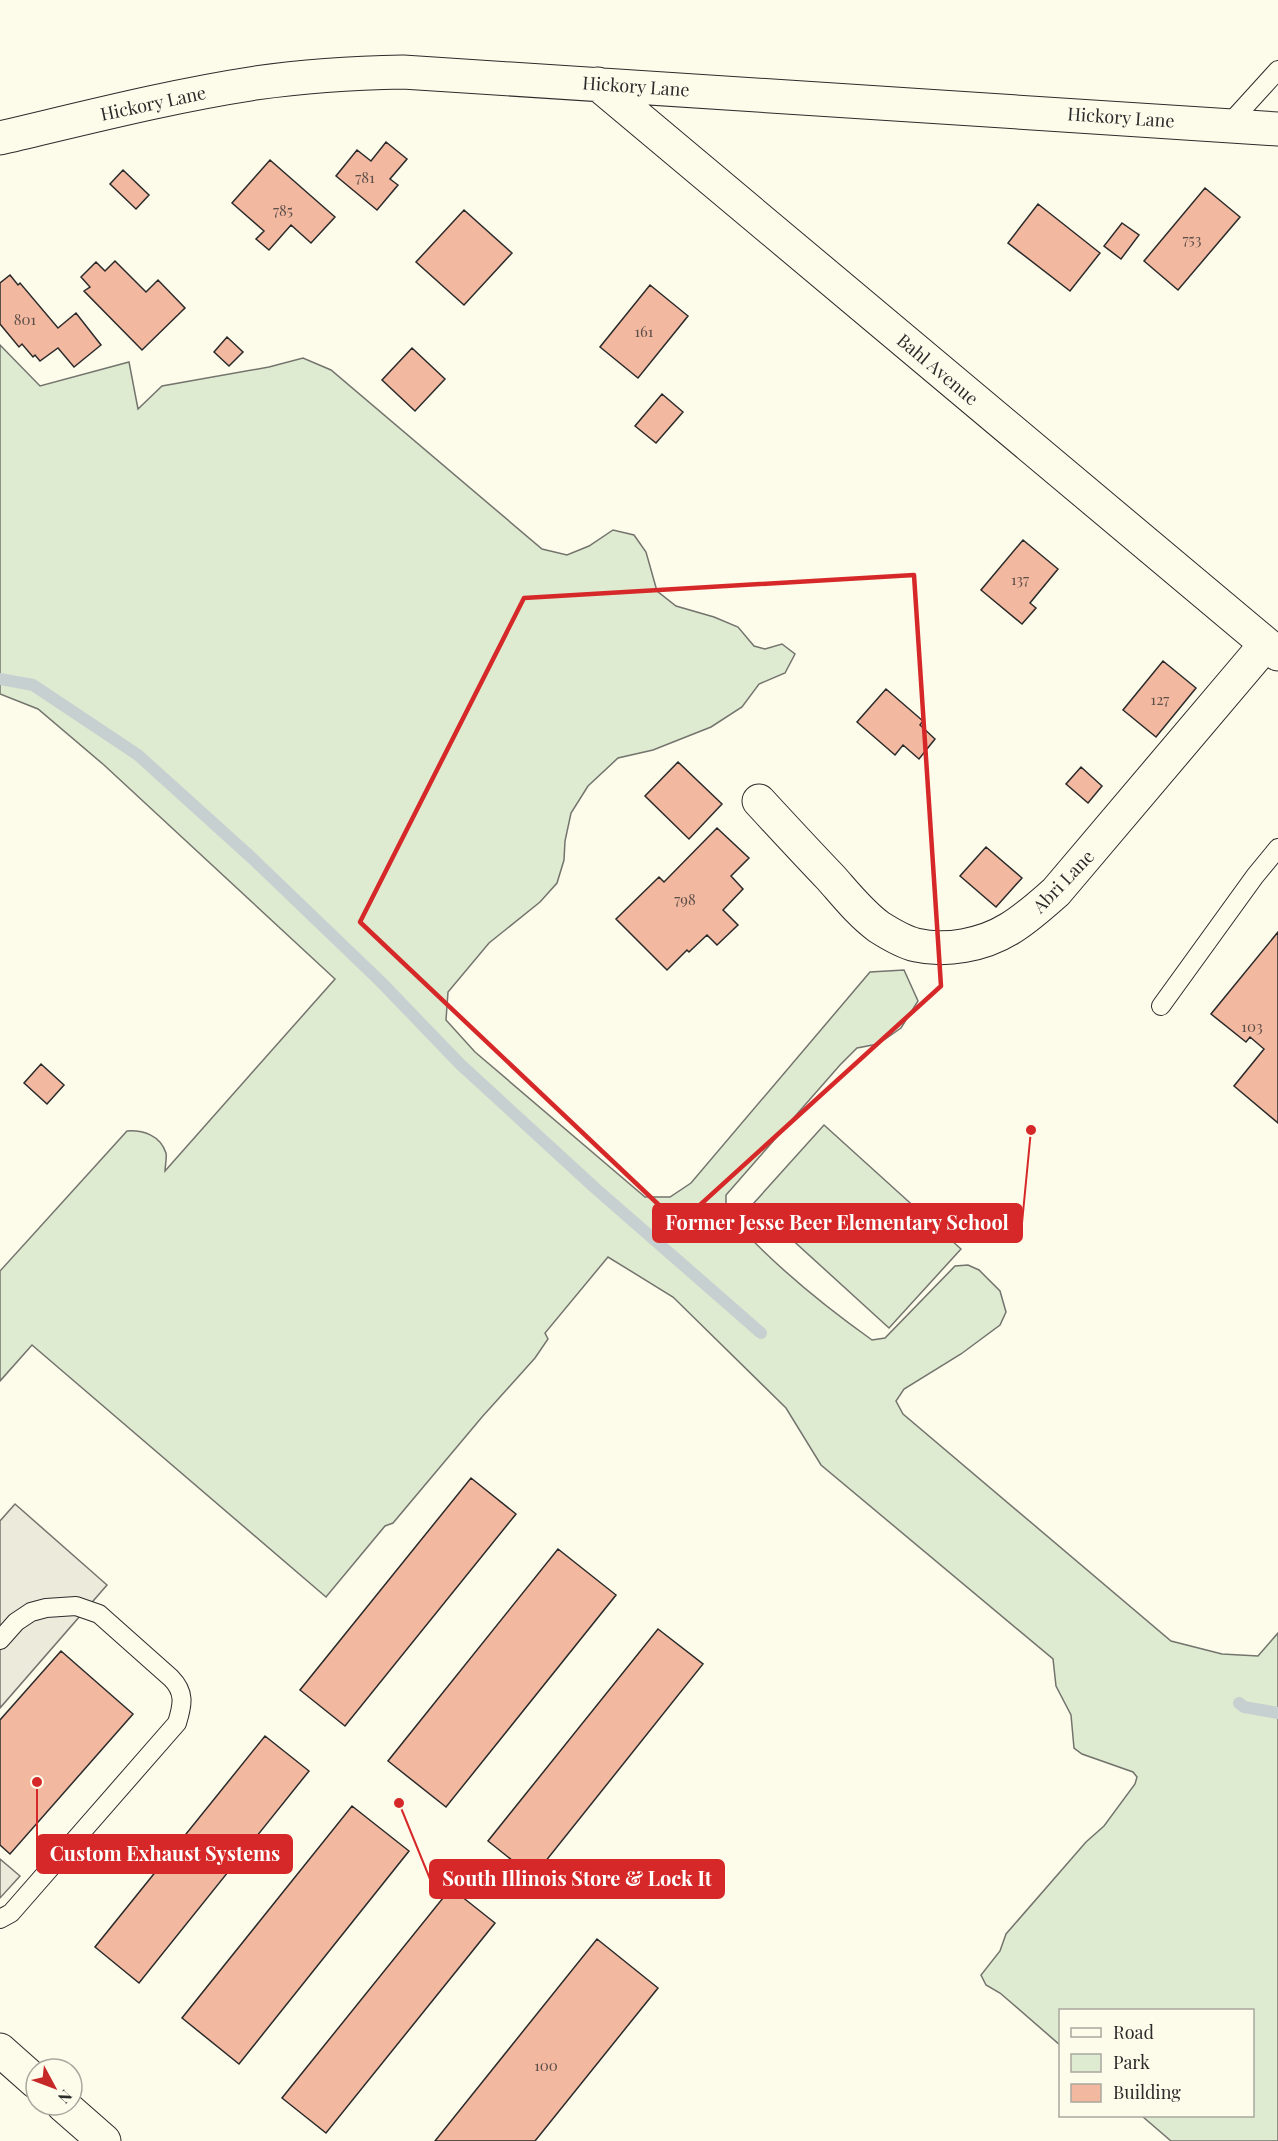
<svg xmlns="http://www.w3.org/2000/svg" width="1278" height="2141" viewBox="0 0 1278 2141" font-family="'Playfair Display',serif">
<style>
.green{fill:#deebd1;stroke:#74746e;stroke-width:1.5}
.parking{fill:#eceadb;stroke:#74746e;stroke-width:1.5}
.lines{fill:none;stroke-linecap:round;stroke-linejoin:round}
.stream{stroke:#c7d0d0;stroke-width:12}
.building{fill:#f2b8a0;stroke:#2b2b2b;stroke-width:1.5}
.service-casing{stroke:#2b2b2b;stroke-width:20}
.minor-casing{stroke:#2b2b2b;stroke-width:35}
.secondary-casing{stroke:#2b2b2b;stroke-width:35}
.service{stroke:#fdfbea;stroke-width:18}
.minor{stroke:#fdfbea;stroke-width:33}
.secondary{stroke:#fdfbea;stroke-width:33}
.marked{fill:none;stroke:#d62828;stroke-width:4.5;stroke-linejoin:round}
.labels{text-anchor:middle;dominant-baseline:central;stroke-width:4.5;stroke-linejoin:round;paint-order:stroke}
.number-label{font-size:15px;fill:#5d4e48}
.street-label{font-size:18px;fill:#2b2b2b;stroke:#fdfbea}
.leader{fill:none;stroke:#d62828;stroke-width:2}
.callout-dot{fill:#d62828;stroke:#fdfbea;stroke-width:2}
.callout{fill:#d62828;stroke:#d62828;stroke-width:2}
.callout-label{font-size:20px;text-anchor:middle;font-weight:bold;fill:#fff}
</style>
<rect width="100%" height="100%" fill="#fdfbea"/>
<path class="green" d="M0,345l40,41 89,-24 9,47 24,-23 107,-19 34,-9 28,12 211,179 25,6 22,-9 24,-16 21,5 12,17 11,39 19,15 38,11 24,10 16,19 11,3 17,-5 13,10 -10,19 -26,11 -17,23 -31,20 -58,23 -35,8 -30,28 -17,27 -6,28 -1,19 -7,23 -17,19 -51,41 -41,49 -2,28 29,32 170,145h25l21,-14 179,-211 34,-2 14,31 -17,27 -23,16 -21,4 -17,17 -114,130v17c42,48 94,91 146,128l13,-2 70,-72 13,-1 11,5 21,21 6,21 -6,13 -39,29 -57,35 -8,12 7,13 268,227 51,13 36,2 20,-23v508h-107l-29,-25h110v-106h-192v35l-60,-52 -14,-8 -5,-10 19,-24 6,-17 80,-92 18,-16 31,-42 2,-7 -4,-5 -51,-18 -8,-6 -3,-33 -15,-29 -3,-27 -232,-194 -35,-57 -113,-111 -65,-40 -63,76 3,6 -13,19 -53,59 -89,106 -8,3 -59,71 -294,-252 -32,36v-110l127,-140c16,-1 33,4 39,22 1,5 -1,13 -1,18l170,-192 -231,-214 -66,-56 -38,-15z
M824,1125l137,124 -72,79 -136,-124z"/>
<path class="parking" d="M15,1504l92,81 -107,123v-187z
M0,1859l20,17 -20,22z"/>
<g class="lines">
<path class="stream" d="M0,679l33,6 105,70 115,104 128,123 79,82 135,124 166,145
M1239,1703l5,4 34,6"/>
</g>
<path class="building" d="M386,142l21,17 -17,20 8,6 -21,25 -41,-34 21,-26 14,11z
M270,160l65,57 -24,26 -20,-18 -22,25 -13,-11 8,-8 -32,-28z
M123,170l26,25 -13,14 -26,-25z
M1205,188l35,29 -62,73 -34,-29z
M1038,204l62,49 -30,38 -62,-48z
M464,210l48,43 -48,52 -48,-43z
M1122,223l17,12 -18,24 -17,-13z
M115,261l31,31 12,-12 27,28 -43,42 -58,-59 6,-4 -9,-10 15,-15 9,9z
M10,275l8,10 2,-2 38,45 18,-15 25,32 -27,22 -16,-19 -18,13 -5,-6 -2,2 -11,-13 -3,3 -19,-23v-41z
M650,285l38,31 -50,62 -38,-31z
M227,337l16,15 -14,14 -15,-14z
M412,348l33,31 -30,32 -33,-31z
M662,394l21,18 -27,31 -21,-17z
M1023,540l35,29 -28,34 6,5 -14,16 -41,-34z
M1163,661l33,27 -40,49 -33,-27z
M886,689l37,32 -3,4 15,14 -16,20 -16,-14 -8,10 -38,-33z
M678,762l44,42 -33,35 -44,-43z
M1081,767l21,19 -14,17 -22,-19z
M717,828l32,30 -18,18 12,13 -20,21 15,15 -21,20 -10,-10 -18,17 -2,-2 -20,20 -51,-51 43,-42 5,5z
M986,847l36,31 -26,29 -36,-31z
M1278,932v191l-44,-37 30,-37 -14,-12 -4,5 -35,-28z
M41,1064l23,21 -17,19 -23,-21z
M471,1478l45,36 -171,212 -45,-36z
M558,1549l58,46 -170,212 -58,-46z
M658,1629l45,35 -170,213 -45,-36z
M61,1651l72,63 -123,140 -10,-9v-125z
M265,1736l44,35 -170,212 -44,-36z
M352,1806l57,45 -170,213 -57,-46z
M451,1888l44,35 -169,210 -44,-35z
M597,1939l61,49 -123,153h-100z"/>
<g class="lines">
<g class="service-casing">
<path id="service" d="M1228,125l50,-55
M1161,1006l94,-130 23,-28
M0,1640l16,-18 15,-10 15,-4 30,-2 23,8 72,64c14,14 12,26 6,45l-166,190 -11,6"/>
</g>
<g class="minor-casing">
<path id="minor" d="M598,84l680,570
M0,138c85,-20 170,-42 256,-55 49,-7 97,-10 147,-11l875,57
M759,801c24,26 48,52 72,77 15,17 30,36 48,49 11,7 24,15 37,18 30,7 67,0 93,-16 17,-10 32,-24 47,-37l210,-248"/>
</g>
<g class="secondary-casing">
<path id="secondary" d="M0,2050l36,32
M63,2105l41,36"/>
</g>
<use href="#service" class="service"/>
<use href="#minor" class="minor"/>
<use href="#secondary" class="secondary"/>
</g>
<path class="marked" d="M914,575l27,411 -262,238 -319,-302 164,-324z"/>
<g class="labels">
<g class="number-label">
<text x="365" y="177">781</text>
<text x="283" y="210">785</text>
<text x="1192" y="239">753</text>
<text x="25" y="319">801</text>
<text x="644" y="331">161</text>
<text x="1020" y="579">137</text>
<text x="1160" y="699">127</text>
<text x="685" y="899">798</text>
<text x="1252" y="1026">103</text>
<text x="546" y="2065">100</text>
</g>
<g class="street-label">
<text transform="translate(636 86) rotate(4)">Hickory Lane</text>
<text transform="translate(153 103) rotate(-12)">Hickory Lane</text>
<text transform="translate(1121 117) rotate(4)">Hickory Lane</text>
<text transform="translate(938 369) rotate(40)">Bahl Avenue</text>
<text transform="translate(1063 881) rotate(-46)">Abri Lane</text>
</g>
</g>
<path class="leader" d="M1031 1130L1022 1223M37 1782L37 1854M399 1803L430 1879"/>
<g class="callout-dot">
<circle cx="1031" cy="1130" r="6"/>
<circle cx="37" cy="1782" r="6"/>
<circle cx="399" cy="1803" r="6"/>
</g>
<g class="callout">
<rect x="653" y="1204" width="369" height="38" rx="6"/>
<rect x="37" y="1835" width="255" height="38" rx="6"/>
<rect x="430" y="1860" width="294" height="38" rx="6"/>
</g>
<g class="callout-label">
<text x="837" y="1230">Former Jesse Beer Elementary School</text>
<text x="165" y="1861">Custom Exhaust Systems</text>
<text x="577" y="1886">South Illinois Store &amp; Lock It</text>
</g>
<rect x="1059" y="2009" width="195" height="108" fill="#fdfbea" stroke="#a9a89e" stroke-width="1.5"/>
<rect x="1071" y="2028" width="30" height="9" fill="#fdfbea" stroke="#a9a89e" stroke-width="1.5"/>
<text x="1113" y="2039" font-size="18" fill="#2b2b2b">Road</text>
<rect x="1071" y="2054" width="30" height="18" fill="#deebd1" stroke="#a9a89e" stroke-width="1.5"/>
<text x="1113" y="2069" font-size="18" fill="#2b2b2b">Park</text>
<rect x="1071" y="2084" width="30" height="18" fill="#f2b8a0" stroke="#a9a89e" stroke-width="1.5"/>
<text x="1113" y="2099" font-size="18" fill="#2b2b2b">Building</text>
<g transform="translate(54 2087) rotate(131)"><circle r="28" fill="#fdfbea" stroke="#a9a89e" stroke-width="1.5"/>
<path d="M0-4.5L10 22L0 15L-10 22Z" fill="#c62828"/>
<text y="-9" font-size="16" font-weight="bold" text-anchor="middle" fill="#2b2b2b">N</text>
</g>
</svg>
